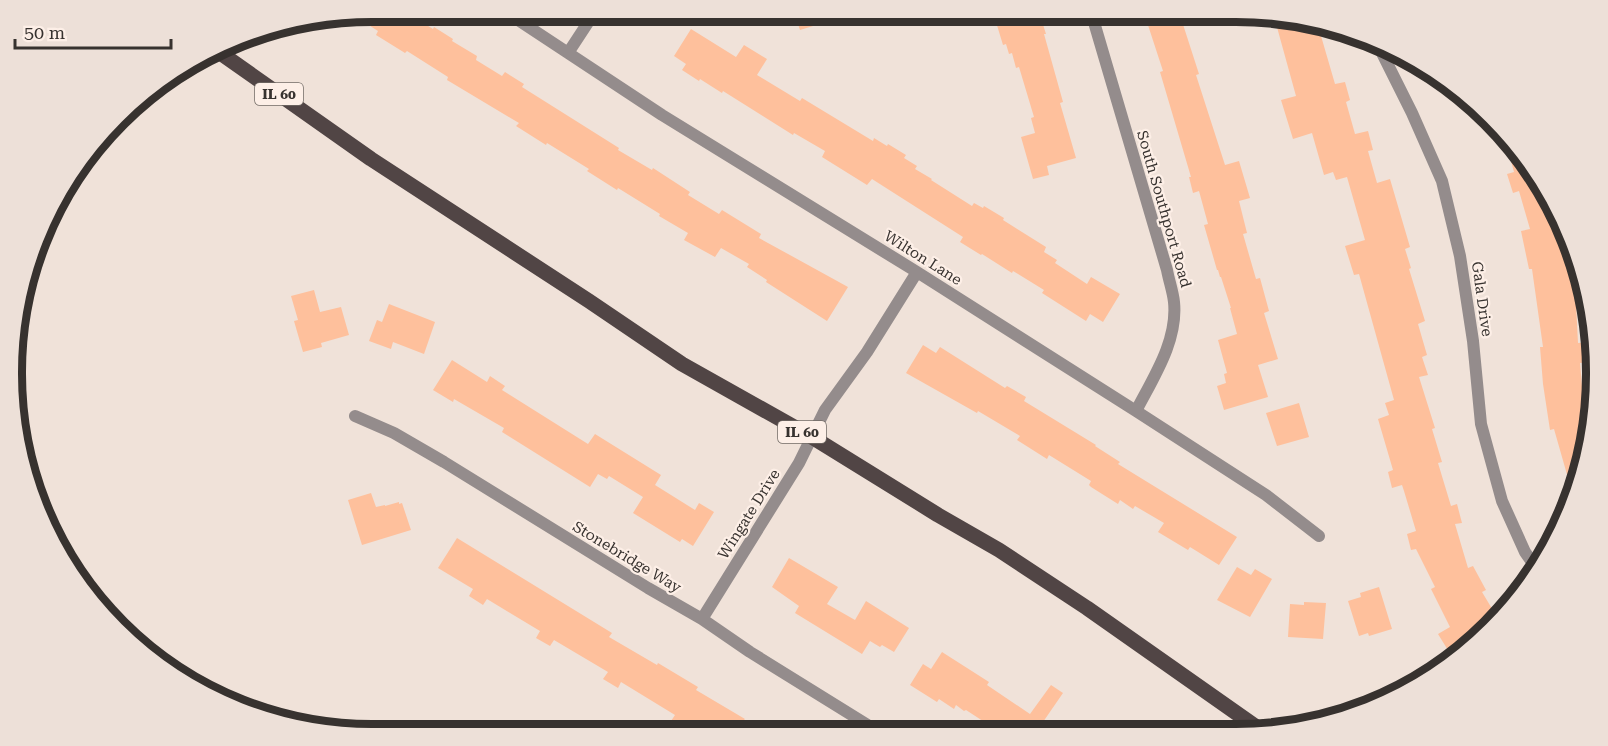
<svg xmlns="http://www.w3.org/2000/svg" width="1608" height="746" viewBox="0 0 1608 746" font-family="'Roboto Serif',serif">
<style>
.building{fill:#fec09c}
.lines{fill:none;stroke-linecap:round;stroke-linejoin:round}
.street{stroke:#948c8c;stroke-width:12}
.primary{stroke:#514545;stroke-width:15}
.labels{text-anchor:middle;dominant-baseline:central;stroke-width:4.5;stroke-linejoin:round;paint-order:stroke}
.shield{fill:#fdefe7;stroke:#726b66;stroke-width:1.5}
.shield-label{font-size:14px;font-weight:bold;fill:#37322f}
.street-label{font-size:15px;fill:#37322f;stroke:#fdefe7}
.rim{fill:none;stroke:#37322f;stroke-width:8}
</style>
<rect width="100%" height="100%" fill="#f0e2d9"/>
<path class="building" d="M373,12h33l27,17 1,-2 19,12 -1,2 25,15 -1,4 26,16 3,-4 19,12 -2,3 97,61 -1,2 34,20 1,-2 37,24 -2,3 31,19 3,-4 39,24 -2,4 89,49 -21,34 -61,-39 1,-2 -20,-13 2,-3 -28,-16 -6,9 -31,-17 4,-7 -29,-17 1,-2 -42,-26 -1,2 -30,-19 2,-2 -42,-26 -1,2 -30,-19 3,-3 -72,-43 1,-3 -41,-26 -2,2 -29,-18 2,-4 -25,-16z
M794,12h51l1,4 -46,14z
M1030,12h9l7,22h-2l19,68 -3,1 16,55 -29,8 2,9 -16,4 -12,-42 14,-4 -4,-15 3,-1 -15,-50 -3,1 -4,-15 -3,1 -3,-10 -3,1 -7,-23z
M1169,12h10l20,62 -3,1 29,90 14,-4 11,37 -11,3 8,32 -4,1 13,45 4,-1 9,33 -5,2 14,46 -20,6 10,32 -44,13 -7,-24 9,-3 -2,-9 3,-1 -9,-33 19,-6 -7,-26h1l-10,-31h-1l-2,-7h-1l-13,-45 4,-1 -9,-33 -6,2 -4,-16h2l-31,-105 3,-1 -17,-52z
M1275,20l44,9 16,55 10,-2 5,18 -4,2 9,32 13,-3 5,19 -5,1 9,32 13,-4 20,68 -5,2 6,19 -2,1 16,52 -7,3 9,31 -5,2 6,18 -9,2 16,51 -3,1 10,33 -4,1 13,43 6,-2 5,19 -7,1 13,44 5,-2 13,24 -4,2 15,25 -43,43 -16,-26 12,-7 -19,-38 4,-2 -19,-38 -5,1 -4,-16 9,-3 -12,-40 -2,-6 -10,3 -4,-16 5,-2 -15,-51 11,-4 -4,-12 9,-3 -35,-126 -5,1 -9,-29 20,-6 -18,-63 -11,3 -3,-8 -9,3 -12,-42 -19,6 -12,-39 15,-4z
M691,29l45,28 8,-12 23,14 -10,16 43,26 2,-3 71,43 1,-3 13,8 1,-2 18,11 -2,3 13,8 -2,3 17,10 -1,1 41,26 2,-3 9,5 1,-2 20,12 -1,2 43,27 -2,5 13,8 -2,3 32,21 4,-7 29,17 -17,28 -13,-8 -4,7 -44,-28 2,-3 -31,-19 -1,2 -30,-19 -1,1 -21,-13 3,-5 -91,-58 -5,6 -45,-28 3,-6 -31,-18 -1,2 -70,-44 -1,2 -22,-14 -1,2 -17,-11 4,-6 -12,-8z
M1511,149l58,86 4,24 -4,1 7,44 2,39 11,-1 1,20 -10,1 3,35 8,-1 -19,95 -18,-63 -4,1 -7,-46 -3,-37h3l-11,-78h-3l-8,-38 9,-2 -11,-38 -6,2 -6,-19 7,-2 -6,-22z
M314,290l6,22 21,-5 8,28 -28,8 1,4 -19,5 -9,-31 4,-1 -7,-24z
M389,304l46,18 -11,32 -31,-12 -2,7 -22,-8 8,-21 5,2z
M923,345l13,8 4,-6 65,41 2,-2 19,11 -2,4 72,44 -1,1 25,16 -2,2 119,73 -18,28 -29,-18 -2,3 -30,-18 6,-9 -29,-17 -2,3 -13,-9 -2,4 -27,-17 -2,-2 2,-4 -42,-26 -2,4 -30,-19 3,-4 -42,-25 -1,2 -71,-40z
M452,360l35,22 3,-6 15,10 -3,4 86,54 7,-10 66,41 -6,10 40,25 4,-7 15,9 -21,34 -11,-7 -2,3 -47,-29 10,-16 -34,-21 -2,3 -9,-5 -8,13 -88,-55 2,-4 -50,-29 -1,3 -20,-12z
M1299,403l10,34 -32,9 -11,-33z
M371,493l5,14 9,-2v1l14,-4v2l3,-1 9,27 -49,15 -14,-45z
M457,538l155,95 -3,4 48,28 1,-2 40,24 -2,3 49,29 -1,1 20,13h-73l-20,-12 4,-6 -54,-33 -3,6 -15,-9 5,-7 -54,-32 -4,6 -14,-8 4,-7 -53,-32 -4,6 -14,-9 4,-7 -35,-21z
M789,558l49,29 -11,17 28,16 11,-19 43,27 -15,24 -12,-7 -2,2 -10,-6 -8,13 -67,-41 4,-7 -27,-19z
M1237,567l14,8 4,-6 17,10 -22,38 -33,-17z
M1379,587l13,42 -23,7 -1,-3 -9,3 -11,-35 13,-4 -1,-4z
M1304,602l22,1 -3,36 -35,-2 2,-33 14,1z
M942,652l47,30 -2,3 43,29 21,-29 12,8 -20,29 15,10h-74l5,-7 -23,-15 -2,1 -8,-6 -2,4 -15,-10 -2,3 -27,-17 13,-21 8,5z"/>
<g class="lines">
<path class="street" d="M506,12l156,103 255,157 219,139 130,84 53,41
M1091,12l76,258c2,11 6,22 7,32 4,39 -21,76 -38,109
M1376,41l36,72 30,68 18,75 13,85 8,83 21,77 23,51 11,16
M568,53l21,-32 10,-9
M355,416l39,17 50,29 204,126 54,31 48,33 129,80
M702,619l97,-156 26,-53 42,-58 50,-80"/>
<path class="primary" d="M219,52l152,107 218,142 93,63 130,73 126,78 61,35 88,58 175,123"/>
</g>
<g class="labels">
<g class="shield">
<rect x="255" y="83" width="48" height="22" rx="4.5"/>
<rect x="778" y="421" width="48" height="22" rx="4.5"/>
</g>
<g class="shield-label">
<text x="279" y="94">IL 60</text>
<text x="802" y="432">IL 60</text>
</g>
<g class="street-label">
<text transform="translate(1164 209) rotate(74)">South Southport Road</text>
<text transform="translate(923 258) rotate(32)">Wilton Lane</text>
<text transform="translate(1482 299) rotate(82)">Gala Drive</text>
<text transform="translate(749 514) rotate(-58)">Wingate Drive</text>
<text transform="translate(627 557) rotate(31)">Stonebridge Way</text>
</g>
</g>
<path d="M0 0H1608V746H0ZM372 22H1236A350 350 0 0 1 1586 372V374A350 350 0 0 1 1236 724H372A350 350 0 0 1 22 374V372A350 350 0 0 1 372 22Z" fill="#ede0d8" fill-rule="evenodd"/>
<path class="rim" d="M372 22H1236A350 350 0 0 1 1586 372V374A350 350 0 0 1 1236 724H372A350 350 0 0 1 22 374V372A350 350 0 0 1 372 22Z"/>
<path d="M15 39v9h156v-9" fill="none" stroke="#37322f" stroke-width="3"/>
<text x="24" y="39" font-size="18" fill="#37322f" stroke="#fdefe7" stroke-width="4.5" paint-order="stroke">50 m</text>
</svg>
